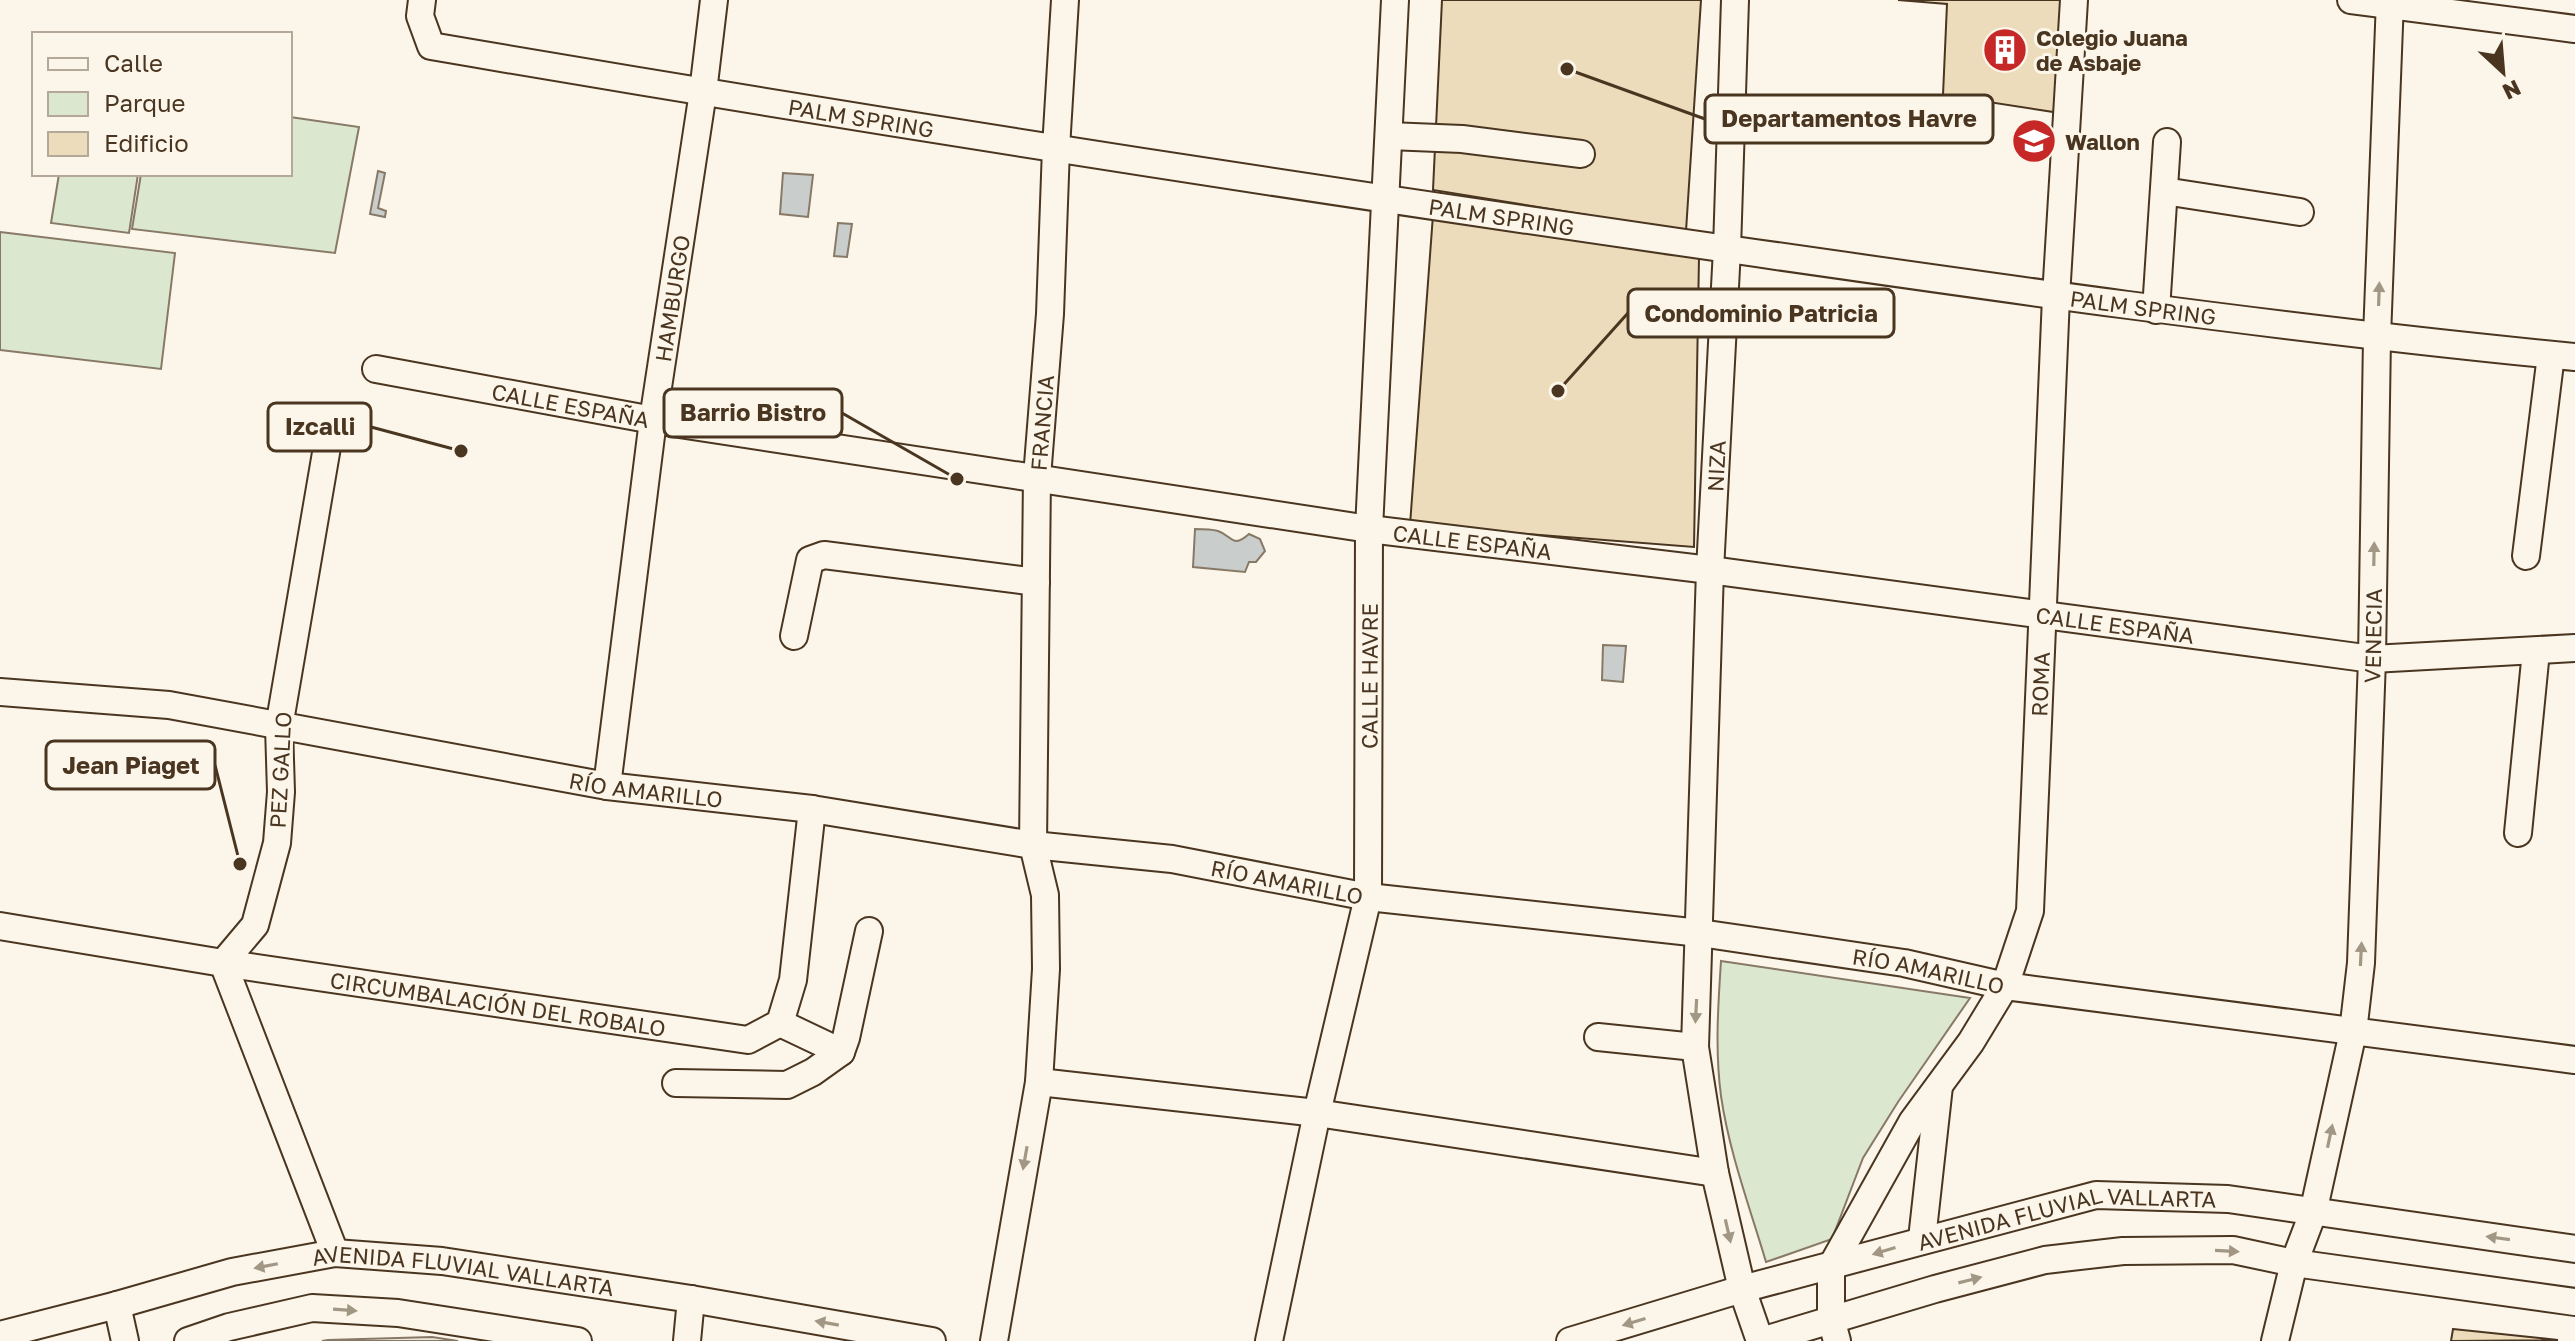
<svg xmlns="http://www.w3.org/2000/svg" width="2575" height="1341" viewBox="0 0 2575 1341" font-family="'Golos Text',sans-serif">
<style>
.green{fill:#dce7d0;stroke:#887966;stroke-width:2}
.parking{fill:#ede7d9;stroke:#887966;stroke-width:2}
.water{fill:#c9cecd;stroke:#887966;stroke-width:2}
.building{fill:#ecdcbc;stroke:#4a3520;stroke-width:2}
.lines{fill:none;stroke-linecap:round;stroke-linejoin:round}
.minor-casing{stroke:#4a3520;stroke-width:30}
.minor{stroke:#fbf6e9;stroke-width:26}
.oneway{fill:#a29684}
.labels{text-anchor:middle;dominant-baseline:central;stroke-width:6;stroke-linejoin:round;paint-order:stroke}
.poi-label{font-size:22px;font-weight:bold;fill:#4a3520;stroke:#fbf6e9;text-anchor:start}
.street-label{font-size:22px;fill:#4a3520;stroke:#fbf6e9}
.leader{fill:none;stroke:#4a3520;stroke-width:3}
.callout-dot{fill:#4a3520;stroke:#fbf6e9;stroke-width:3}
.callout{fill:#fbf6e9;stroke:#4a3520;stroke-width:3}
.callout-label{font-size:24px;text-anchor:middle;font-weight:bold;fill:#4a3520}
</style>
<rect width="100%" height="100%" fill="#fbf6e9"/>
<path class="green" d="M290,117l69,10 -24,126 -203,-24 9,-55h149z
M59,174h79l-9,59 -78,-10z
M0,232l175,21 -14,116 -161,-19z
M1721,961l249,37 -72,104 -35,56 -31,81 -66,23c-16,-54 -37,-110 -45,-166 -6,-45 -3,-90 0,-135z"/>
<path class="parking" d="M432,1337l26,4h-136l6,-1z"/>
<path class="water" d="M378,171l7,2 -7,35 8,3 -1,6 -15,-3z
M783,173l30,2 -5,42 -28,-3z
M838,223l14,1 -5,33 -13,-1z
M1195,529c7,0 16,0 23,2 15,5 14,18 31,3l11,5 5,12 -9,11h-7l-4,10 -52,-5z
M1603,645l23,1 -3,36 -21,-2z"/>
<path class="building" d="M1442,0h259l-15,231 -253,-41z
M1898,0h169l-7,113 -117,-18 4,-91z
M1433,215l266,42 -5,290 -284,-22z
M2453,1329l105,11 -107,1z"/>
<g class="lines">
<g class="minor-casing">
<g id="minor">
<path id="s1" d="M422,0l-2,16 11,30c415,71 831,136 1248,196 298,43 596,86 896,115"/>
<path d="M1735,0l-8,249 -17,321 -15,477 20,126 27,116 18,52"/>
<path d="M2351,0l224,29"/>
<path d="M1389,136l73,3 119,15"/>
<path d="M2164,191l136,21"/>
<path d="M2156,310l11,-168"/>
<path id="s2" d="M376,369l277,51 716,109 341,41 662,89 203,-11"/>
<path d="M327,447l-48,280 2,65 -4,51 -22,82 -32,38 112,290"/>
<path d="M2526,556l25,-201"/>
<path d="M794,636l16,-76 14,-5 212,27"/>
<path id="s3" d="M0,692l169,13 438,81 205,23 221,36 139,14 196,38 332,36 204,30 101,23 570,74"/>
<path id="s4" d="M607,786l46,-366 50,-328 11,-92"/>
<path d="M2518,833l18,-182"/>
<path id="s5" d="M0,926l223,37 525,77 32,-17 13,-43 19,-171"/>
<path d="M780,1023l61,29 5,-14 23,-107"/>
<path d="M1598,1037l97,10"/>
<path d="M1039,1082l278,31 398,60"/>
<path d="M676,1083l111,2 26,-13 28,-20"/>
<path d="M1922,1239l17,-153"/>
<path d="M117,1305l8,36"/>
<path id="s6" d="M0,1335l117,-30 115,-33 103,-19 107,8 249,38 241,42"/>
<path d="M188,1341l41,-14 83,-19 86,5 180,28"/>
<path d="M687,1341l4,-42"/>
<path id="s7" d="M994,1341l45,-259 7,-113 -1,-74 -12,-50 4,-368 13,-163 6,-166 9,-148"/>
<path id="s8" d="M1269,1341l48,-228 51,-216 1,-368 26,-529"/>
<path id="s9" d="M1570,1341l172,-52 354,-94 132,4 347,50"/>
<path d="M1761,1341l174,-52 110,-29 78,-9 110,-1 61,13 281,39"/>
<path id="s10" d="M1837,1341l-6,-22v-52l81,-145 59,-80 34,-56 25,-75 26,-614 18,-297"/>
<path id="s11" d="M2275,1341l19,-78 19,-50 40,-181 8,-69 11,-304 5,-322 13,-337"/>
</g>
</g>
<use href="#minor" class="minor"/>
</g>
<defs><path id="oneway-solid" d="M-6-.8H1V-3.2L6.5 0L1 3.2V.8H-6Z" transform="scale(2)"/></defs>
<g class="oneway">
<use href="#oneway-solid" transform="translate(2379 294) rotate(-88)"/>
<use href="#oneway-solid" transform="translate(2374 554) rotate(-89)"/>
<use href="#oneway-solid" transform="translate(2361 954) rotate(-87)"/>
<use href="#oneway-solid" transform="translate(1696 1011) rotate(93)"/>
<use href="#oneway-solid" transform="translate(2330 1136) rotate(-78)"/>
<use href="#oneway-solid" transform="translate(1025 1158) rotate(100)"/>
<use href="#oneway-solid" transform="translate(1728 1231) rotate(77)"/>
<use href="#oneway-solid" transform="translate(2498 1238) rotate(-172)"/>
<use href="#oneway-solid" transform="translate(1884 1251) rotate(163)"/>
<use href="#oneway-solid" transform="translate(2227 1251) rotate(3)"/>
<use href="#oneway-solid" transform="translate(266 1266) rotate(169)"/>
<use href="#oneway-solid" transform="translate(1970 1280) rotate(-14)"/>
<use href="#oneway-solid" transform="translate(345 1310) rotate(4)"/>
<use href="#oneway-solid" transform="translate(1634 1322) rotate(163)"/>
<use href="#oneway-solid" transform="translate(827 1323) rotate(-170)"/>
</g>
<defs>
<g id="building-disc" transform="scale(2.3)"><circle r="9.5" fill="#c62828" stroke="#fbf6e9"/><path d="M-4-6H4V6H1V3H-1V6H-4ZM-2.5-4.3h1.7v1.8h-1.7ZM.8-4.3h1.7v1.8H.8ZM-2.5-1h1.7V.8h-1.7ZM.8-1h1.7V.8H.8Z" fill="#fff"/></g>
<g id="school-disc" transform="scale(2.3)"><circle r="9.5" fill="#c62828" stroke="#fbf6e9"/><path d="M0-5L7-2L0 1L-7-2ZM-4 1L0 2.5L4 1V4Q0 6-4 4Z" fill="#fff"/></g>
</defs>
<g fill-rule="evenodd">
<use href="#building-disc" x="2005" y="50"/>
<use href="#school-disc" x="2034" y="141"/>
</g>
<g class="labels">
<g class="poi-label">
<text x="2036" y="37">Colegio Juana<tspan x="2036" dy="25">de Asbaje</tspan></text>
<text x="2065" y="141">Wallon</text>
</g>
<g class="street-label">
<text stroke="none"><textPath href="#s1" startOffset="484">PALM SPRING</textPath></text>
<text stroke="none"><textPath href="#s1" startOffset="1132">PALM SPRING</textPath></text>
<text stroke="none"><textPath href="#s4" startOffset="492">HAMBURGO</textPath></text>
<text stroke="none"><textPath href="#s1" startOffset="1780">PALM SPRING</textPath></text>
<text stroke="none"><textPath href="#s2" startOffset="198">CALLE ESPAÑA</textPath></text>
<text stroke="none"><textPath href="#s7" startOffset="924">FRANCIA</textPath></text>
<text transform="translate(1716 466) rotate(-87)">NIZA</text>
<text stroke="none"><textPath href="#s2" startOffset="1110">CALLE ESPAÑA</textPath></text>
<text stroke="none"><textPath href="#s2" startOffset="1758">CALLE ESPAÑA</textPath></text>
<text stroke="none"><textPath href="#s11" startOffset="716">VENECIA</textPath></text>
<text stroke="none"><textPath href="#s8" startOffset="676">CALLE HAVRE</textPath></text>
<text stroke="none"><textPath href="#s10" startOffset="712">ROMA</textPath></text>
<text transform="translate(280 770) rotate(-87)">PEZ GALLO</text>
<text stroke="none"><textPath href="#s3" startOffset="654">RÍO AMARILLO</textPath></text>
<text stroke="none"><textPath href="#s3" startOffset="1302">RÍO AMARILLO</textPath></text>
<text stroke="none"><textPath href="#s3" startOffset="1950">RÍO AMARILLO</textPath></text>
<text stroke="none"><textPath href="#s5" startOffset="504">CIRCUMBALACIÓN DEL ROBALO</textPath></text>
<text stroke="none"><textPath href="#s9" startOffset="514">AVENIDA FLUVIAL VALLARTA</textPath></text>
<text stroke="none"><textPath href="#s6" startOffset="474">AVENIDA FLUVIAL VALLARTA</textPath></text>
</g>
</g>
<path class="leader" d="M1567 69L1705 119M1558 391L1628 313M957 479L842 413M461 451L371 427M240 864L215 765"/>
<g class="callout-dot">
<circle cx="1567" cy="69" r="8"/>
<circle cx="1558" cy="391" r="8"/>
<circle cx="957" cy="479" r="8"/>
<circle cx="461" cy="451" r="8"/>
<circle cx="240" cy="864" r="8"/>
</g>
<g class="callout">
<rect x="1705" y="95" width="288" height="48" rx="8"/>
<rect x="1628" y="289" width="266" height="48" rx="8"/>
<rect x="664" y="389" width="178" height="48" rx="8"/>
<rect x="268" y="403" width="103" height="48" rx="8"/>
<rect x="46" y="741" width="169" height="48" rx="8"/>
</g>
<g class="callout-label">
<text x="1849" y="127">Departamentos Havre</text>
<text x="1761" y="322">Condominio Patricia</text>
<text x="753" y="421">Barrio Bistro</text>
<text x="320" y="435">Izcalli</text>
<text x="131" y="774">Jean Piaget</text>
</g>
<rect x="32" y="32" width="260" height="144" fill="#fbf6e9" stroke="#b4a999" stroke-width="2"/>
<rect x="48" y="58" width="40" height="12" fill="#fbf6e9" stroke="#b4a999" stroke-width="2"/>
<text x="104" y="72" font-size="24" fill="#4a3520">Calle</text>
<rect x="48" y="92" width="40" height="24" fill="#dce7d0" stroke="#b4a999" stroke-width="2"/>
<text x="104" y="112" font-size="24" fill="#4a3520">Parque</text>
<rect x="48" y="132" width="40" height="24" fill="#ecdcbc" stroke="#b4a999" stroke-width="2"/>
<text x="104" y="152" font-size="24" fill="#4a3520">Edificio</text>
<g transform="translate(2503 72) rotate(154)" stroke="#fbf6e9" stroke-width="6" paint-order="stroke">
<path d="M0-6L14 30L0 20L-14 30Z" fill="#4a3520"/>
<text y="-12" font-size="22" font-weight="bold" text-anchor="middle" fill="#4a3520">N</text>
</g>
</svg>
